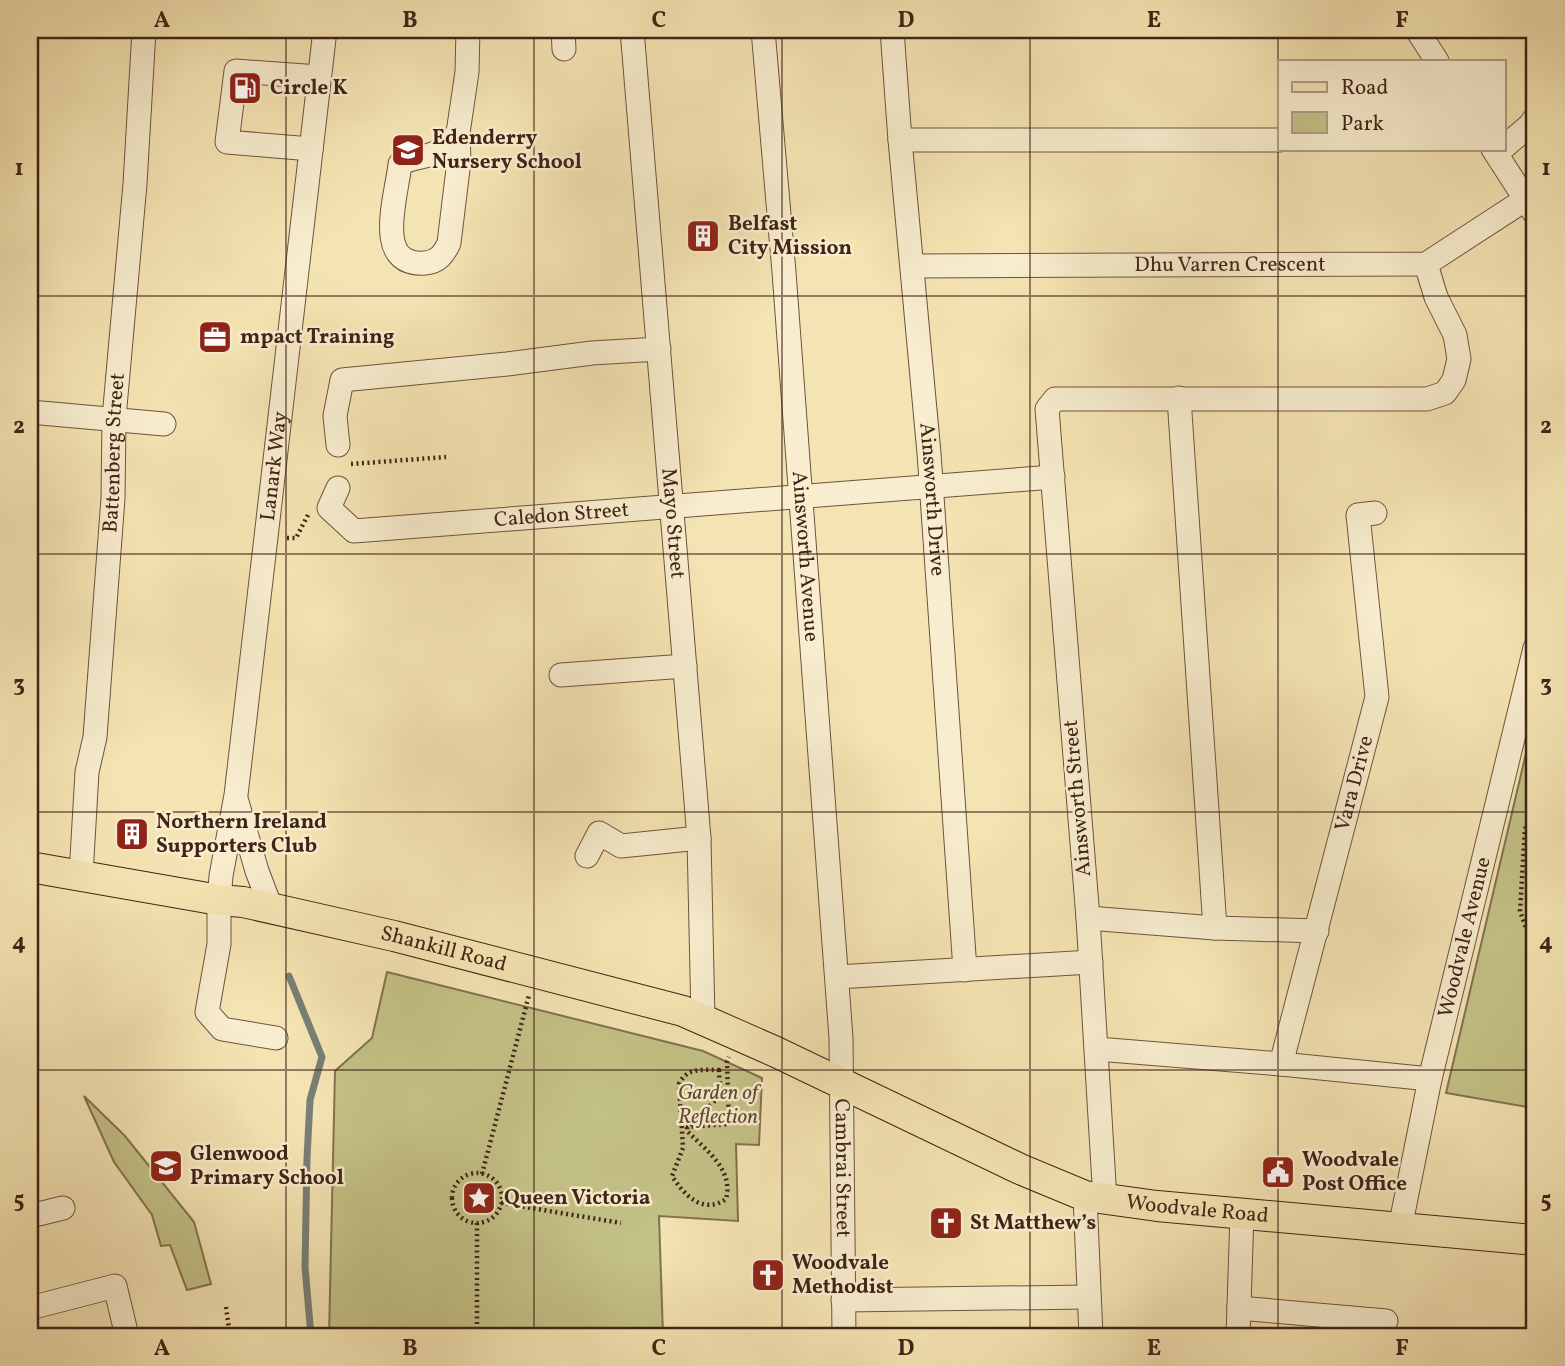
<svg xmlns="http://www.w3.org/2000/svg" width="1565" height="1366" viewBox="0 0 1565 1366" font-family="Vollkorn,serif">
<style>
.green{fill:#c4c287;stroke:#82724f;stroke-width:2}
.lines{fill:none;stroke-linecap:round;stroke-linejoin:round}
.stream{stroke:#797f75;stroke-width:7}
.minor-casing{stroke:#6e533e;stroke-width:25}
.major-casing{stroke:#412317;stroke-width:32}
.path{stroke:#412317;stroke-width:4.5;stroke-dasharray:2 3.5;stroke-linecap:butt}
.minor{stroke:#f8edce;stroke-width:23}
.major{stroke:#f5e4b3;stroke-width:30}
.grid{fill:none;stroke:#412317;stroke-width:2;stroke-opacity:0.55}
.labels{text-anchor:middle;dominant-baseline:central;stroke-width:5;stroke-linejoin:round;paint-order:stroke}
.poi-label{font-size:21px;font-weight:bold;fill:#412317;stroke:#f8edce;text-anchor:start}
.street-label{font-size:21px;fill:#412317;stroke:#f8edce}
.park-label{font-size:21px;font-style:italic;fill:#624b33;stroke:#f8edce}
.neatline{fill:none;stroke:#412317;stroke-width:2.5}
.grid-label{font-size:23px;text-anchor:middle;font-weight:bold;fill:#412317}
</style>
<rect width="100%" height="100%" fill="#f5e4b3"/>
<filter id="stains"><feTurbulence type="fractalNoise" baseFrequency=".00286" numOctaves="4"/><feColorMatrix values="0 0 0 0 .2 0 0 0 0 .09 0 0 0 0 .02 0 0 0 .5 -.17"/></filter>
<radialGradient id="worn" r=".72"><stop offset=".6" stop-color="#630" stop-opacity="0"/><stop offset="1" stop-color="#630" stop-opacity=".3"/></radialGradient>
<path class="green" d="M1535,715v503l-8,-1 1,-110 -82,-14z
M387,972l316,79 59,27 -3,67 -23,-1 2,77 -79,-5 4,120h-334l6,-265 37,-33z
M84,1096l41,40 69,86 17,62 -24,6 -17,-45 -9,1 -9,-31 -38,-53z"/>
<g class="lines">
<path class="stream" d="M289,976l33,81 -12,43 -3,58 -2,109 6,69"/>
<g class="minor-casing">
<g id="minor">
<path d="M563,30l1,19"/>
<path id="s1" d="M632,30l67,808 4,181"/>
<path id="s2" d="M763,30l21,242 57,766 3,298"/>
<path id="s3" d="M892,30l8,110 29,313 36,517"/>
<path d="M1417,30l20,31"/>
<path d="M458,133l1,28 -10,82c-5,11 -11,19 -24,20 -53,4 -28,-68 -25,-99 11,-7 23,-6 35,-11 9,-4 16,-13 23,-20z"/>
<path d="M458,133l9,-61 1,-42"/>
<path d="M900,140h380"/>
<path d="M1504,147l26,-22 5,-7"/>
<path d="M311,149l-84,-7 9,-71 83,6"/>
<path d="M1493,149l42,65"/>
<path id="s4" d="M913,266l513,-2 100,-65"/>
<path d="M1179,398l36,530"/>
<path d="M30,412l134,12"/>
<path d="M338,445l-3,-29 7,-36 165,-16 85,-11 67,-4"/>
<path id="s5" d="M338,488l-9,20 25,23 699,-54"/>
<path d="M561,675l124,-9"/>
<path d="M237,802l20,69 14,37"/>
<path d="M587,856l12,-23 22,13 78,-8"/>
<path id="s6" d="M81,875l6,-103 8,-35 18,-239 1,-80 21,-234 9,-154"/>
<path d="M1088,918l127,10 102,3"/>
<path d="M837,977l254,-15"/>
<path id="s7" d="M276,1038l-54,-9 -15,-17 12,-68v-44l2,-24 15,-81 89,-765"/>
<path d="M1097,1049l184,15 149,15"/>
<path id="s8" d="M1281,1064l96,-367 -19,-182 17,-2"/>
<path d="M1085,1196l6,140"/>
<path d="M1105,1200l-17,-282 -41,-509 8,-10h372l18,-6 9,-13 5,-21 -4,-24 -19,-38 -10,-33"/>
<path d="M30,1216l33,-8"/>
<path id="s9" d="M1400,1228l30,-149 105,-431"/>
<path d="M843,1300l246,-3"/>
<path d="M30,1308l85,-22 12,50"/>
<path d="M1239,1308l147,13"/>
<path d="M1238,1336l4,-122"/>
</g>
</g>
<g class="major-casing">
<g id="major">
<path id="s10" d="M30,867l189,33 24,2 151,34 289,75 93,41 244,117 65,27 72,10 378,34"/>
</g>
</g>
<path class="path" d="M351,464l95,-7
M287,538h9l13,-25
M1535,801l-10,28 -5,82 15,42
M719,1070l1,26 -33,31v4c19,19 47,39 39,68 -23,16 -42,-4 -54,-23l11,-28 -4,-64c8,-17 24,-14 40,-14z
M686,1127l43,-3 -2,-62 2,-5
M452 1198a25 25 0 1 1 50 0a25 25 0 1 1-50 0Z
M482,1174l47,-179
M501,1203l120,20
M477,1223v113
M226,1307l4,29"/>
<use href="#minor" class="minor"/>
<use href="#major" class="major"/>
</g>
<path class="grid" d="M286,30v1306M534,30v1306M782,30v1306M1030,30v1306M1278,30v1306M30,296h1505M30,554h1505M30,812h1505M30,1070h1505"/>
<defs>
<g id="fuel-square" transform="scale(1.75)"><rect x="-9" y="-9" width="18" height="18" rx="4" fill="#8f2418" stroke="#f8edce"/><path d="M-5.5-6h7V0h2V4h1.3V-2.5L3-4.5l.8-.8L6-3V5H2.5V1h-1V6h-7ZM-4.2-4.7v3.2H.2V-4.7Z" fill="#fff"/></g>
<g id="school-square" transform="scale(1.75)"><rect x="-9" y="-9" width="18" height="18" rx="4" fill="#8f2418" stroke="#f8edce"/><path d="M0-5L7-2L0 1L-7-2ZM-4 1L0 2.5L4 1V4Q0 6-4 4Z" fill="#fff"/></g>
<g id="building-square" transform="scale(1.75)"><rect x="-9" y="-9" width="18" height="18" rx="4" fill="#8f2418" stroke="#f8edce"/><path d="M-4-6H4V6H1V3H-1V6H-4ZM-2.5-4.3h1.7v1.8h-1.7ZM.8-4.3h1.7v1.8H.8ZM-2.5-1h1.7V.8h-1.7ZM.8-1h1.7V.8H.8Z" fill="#fff"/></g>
<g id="office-square" transform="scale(1.75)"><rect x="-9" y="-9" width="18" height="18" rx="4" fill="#8f2418" stroke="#f8edce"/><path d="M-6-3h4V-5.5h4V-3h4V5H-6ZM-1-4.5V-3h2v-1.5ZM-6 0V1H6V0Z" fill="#fff"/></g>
<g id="civic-square" transform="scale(1.75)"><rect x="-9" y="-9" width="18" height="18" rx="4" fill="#8f2418" stroke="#f8edce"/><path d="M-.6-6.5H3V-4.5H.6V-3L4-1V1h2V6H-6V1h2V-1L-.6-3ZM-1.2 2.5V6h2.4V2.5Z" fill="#fff"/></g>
<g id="sight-square" transform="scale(1.75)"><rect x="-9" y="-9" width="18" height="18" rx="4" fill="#8f2418" stroke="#f8edce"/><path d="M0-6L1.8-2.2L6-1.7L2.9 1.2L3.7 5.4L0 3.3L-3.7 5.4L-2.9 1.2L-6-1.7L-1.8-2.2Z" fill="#fff"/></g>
<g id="church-square" transform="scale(1.75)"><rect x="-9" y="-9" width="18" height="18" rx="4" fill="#8f2418" stroke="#f8edce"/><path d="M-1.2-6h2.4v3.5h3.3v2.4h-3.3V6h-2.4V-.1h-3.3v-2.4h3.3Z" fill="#fff"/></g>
</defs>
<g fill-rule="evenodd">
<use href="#fuel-square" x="245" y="88"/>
<use href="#school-square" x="408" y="150"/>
<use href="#building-square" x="703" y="236"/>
<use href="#office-square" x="215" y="337"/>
<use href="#building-square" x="132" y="834"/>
<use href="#school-square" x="166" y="1166"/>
<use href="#civic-square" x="1278" y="1172"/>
<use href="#sight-square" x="479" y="1198"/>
<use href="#church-square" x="946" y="1223"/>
<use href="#church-square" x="768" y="1275"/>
</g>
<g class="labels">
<g class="poi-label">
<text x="270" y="88">Circle K</text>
<text x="432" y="138">Edenderry<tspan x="432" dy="24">Nursery School</tspan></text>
<text x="728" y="224">Belfast<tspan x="728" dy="24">City Mission</tspan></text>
<text x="240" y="337">mpact Training</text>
<text x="156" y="822">Northern Ireland<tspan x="156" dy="24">Supporters Club</tspan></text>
<text x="190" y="1154">Glenwood<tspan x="190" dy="24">Primary School</tspan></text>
<text x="1302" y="1160">Woodvale<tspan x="1302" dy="24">Post Office</tspan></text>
<text x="504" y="1198">Queen Victoria</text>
<text x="970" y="1223">St Matthew’s</text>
<text x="792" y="1263">Woodvale<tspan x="792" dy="24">Methodist</tspan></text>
</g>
<g class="street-label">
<text stroke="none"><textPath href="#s4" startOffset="317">Dhu Varren Crescent</textPath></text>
<text stroke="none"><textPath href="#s6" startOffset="424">Battenberg Street</textPath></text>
<text stroke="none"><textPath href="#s7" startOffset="628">Lanark Way</textPath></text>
<text stroke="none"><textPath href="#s3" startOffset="471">Ainsworth Drive</textPath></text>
<text stroke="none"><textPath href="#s5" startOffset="264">Caledon Street</textPath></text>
<text stroke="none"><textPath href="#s1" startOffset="495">Mayo Street</textPath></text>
<text stroke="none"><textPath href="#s2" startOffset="528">Ainsworth Avenue</textPath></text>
<text stroke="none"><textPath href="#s8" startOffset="290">Vara Drive</textPath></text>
<text transform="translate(1078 798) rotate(-95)">Ainsworth Street</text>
<text stroke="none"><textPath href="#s9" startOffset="298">Woodvale Avenue</textPath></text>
<text stroke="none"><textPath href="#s10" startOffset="422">Shankill Road</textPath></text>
<text stroke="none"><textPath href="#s2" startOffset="1141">Cambrai Street</textPath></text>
<text stroke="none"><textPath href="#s10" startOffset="1225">Woodvale Road</textPath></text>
</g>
<g class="park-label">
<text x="718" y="1093">Garden of<tspan x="718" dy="24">Reflection</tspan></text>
</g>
</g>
<rect width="1565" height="1366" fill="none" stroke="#f5e4b3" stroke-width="77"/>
<rect x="1278" y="60" width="228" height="91" fill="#f8edce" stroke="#af9c85" stroke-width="2"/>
<rect x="1292" y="82" width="35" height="10" fill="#f5e4b3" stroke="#af9c85" stroke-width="2"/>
<text x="1341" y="94" font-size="21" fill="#412317">Road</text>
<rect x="1292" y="112" width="35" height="21" fill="#c4c287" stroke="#af9c85" stroke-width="2"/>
<text x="1341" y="130" font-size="21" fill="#412317">Park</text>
<rect x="38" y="38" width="1488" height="1290" class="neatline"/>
<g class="grid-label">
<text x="162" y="27">A</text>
<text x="410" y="27">B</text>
<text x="659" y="27">C</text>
<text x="906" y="27">D</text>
<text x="1154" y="27">E</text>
<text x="1402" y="27">F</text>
<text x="19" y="175">1</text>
<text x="1546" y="175">1</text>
<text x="19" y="433">2</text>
<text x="1546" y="433">2</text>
<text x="19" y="691">3</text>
<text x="1546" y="691">3</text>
<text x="19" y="949">4</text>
<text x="1546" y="949">4</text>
<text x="19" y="1207">5</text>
<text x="1546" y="1207">5</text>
<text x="162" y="1355">A</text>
<text x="410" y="1355">B</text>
<text x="659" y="1355">C</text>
<text x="906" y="1355">D</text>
<text x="1154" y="1355">E</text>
<text x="1402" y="1355">F</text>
</g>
<rect width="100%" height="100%" filter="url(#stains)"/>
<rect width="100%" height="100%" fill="url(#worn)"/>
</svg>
